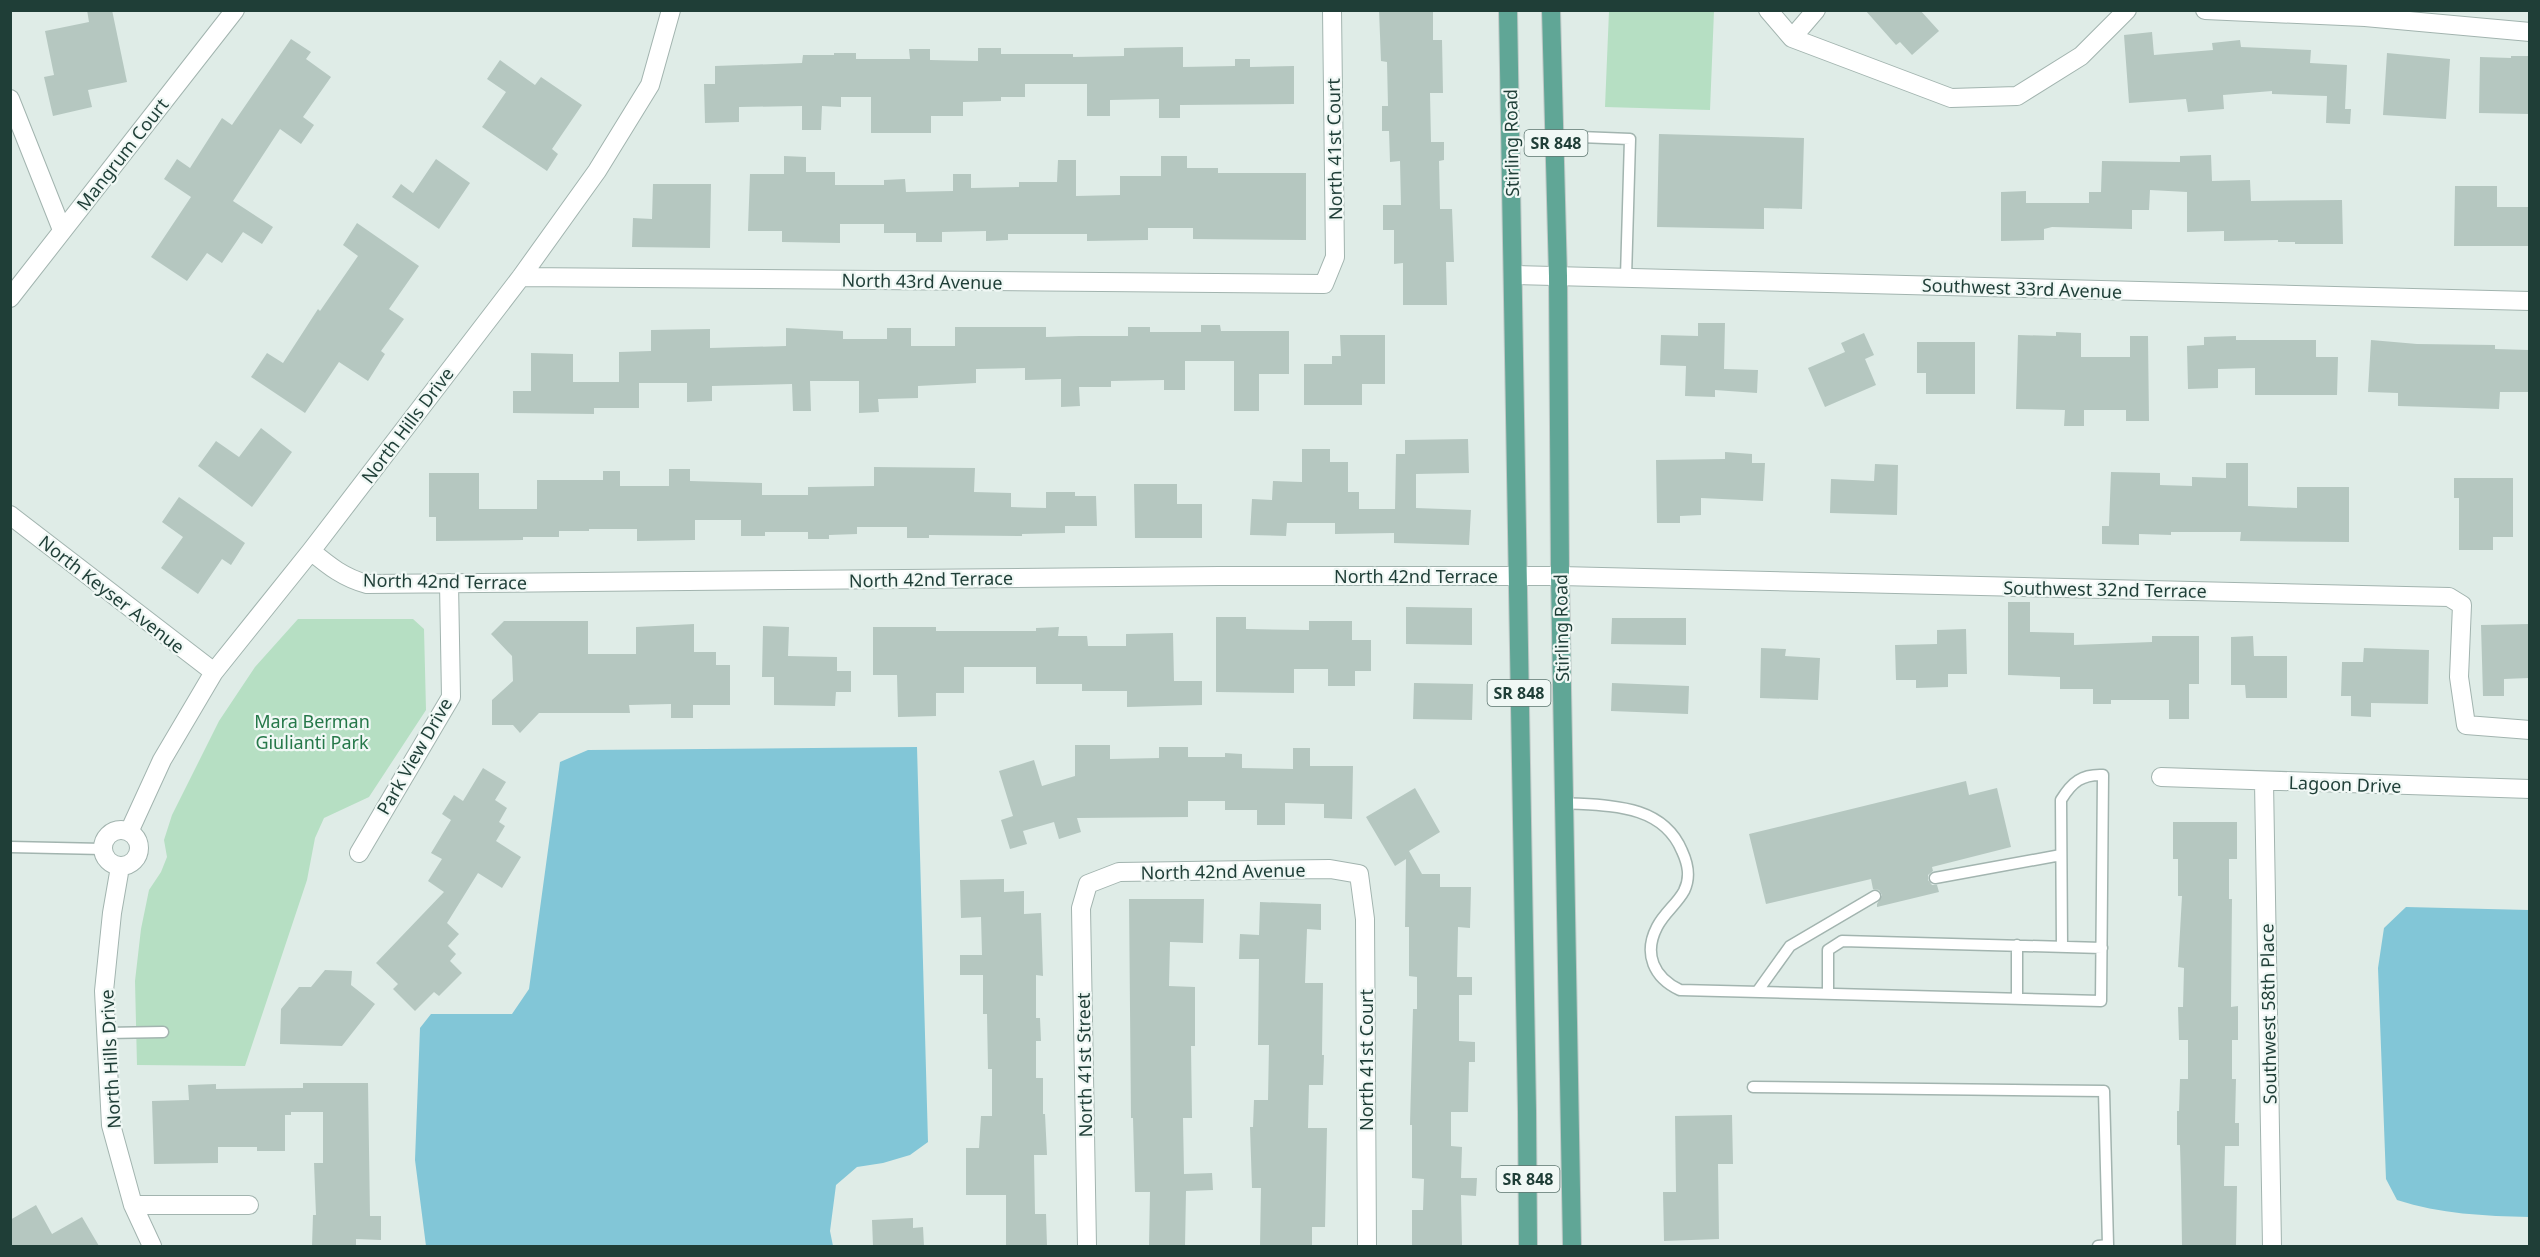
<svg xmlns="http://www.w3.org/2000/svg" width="2540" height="1257" viewBox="0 0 2540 1257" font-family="'Noto Sans',sans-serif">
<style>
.green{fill:#b6dfc3}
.water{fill:#82c6d7}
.building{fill:#b5c7c0}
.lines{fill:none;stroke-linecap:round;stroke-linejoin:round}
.service-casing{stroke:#a2b4af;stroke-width:13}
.minor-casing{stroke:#a2b4af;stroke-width:20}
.primary-casing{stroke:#c0c9c7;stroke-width:20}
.service{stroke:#fff;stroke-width:10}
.minor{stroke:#fff;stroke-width:18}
.primary{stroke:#60a696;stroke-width:18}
.labels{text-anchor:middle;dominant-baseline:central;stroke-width:4.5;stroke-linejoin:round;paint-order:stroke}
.shield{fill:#f0f8f5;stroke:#5e7670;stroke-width:1.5}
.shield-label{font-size:16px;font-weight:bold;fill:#1f3e37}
.street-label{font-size:18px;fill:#1f3e37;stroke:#f0f8f5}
.park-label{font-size:18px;fill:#257849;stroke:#f0f8f5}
</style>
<rect width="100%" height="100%" fill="#dfece7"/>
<path class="green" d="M1609,11h105l-4,99 -105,-3z
M298,619h115l11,10 2,81 -57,87 -45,21 -9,20 -8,42 -62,186 -108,-1 -2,-84 6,-52 8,-39 12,-18 6,-15 -3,-17 8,-25 47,-94 36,-54z"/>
<path class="water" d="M917,747l11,395 -18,13 -27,8 -26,4 -21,18 -6,46 3,15h-407l-11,-86 5,-132 11,-14h81l17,-25 31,-227 28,-12z
M2406,907l123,3v307c-44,-1 -89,-3 -132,-17l-11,-21 -8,-211 6,-40z"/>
<path class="building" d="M87,10h25l15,72 -39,8 4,17 -39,9 -9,-39 10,-2 -9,-44 44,-9z
M1379,10h54v30h9l1,53h-13l1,49h13v18l-5,1 1,48h12l2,53h-8l1,43h-44v-42l-9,1v-34h-11v-25h18l-1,-44 -10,1 -1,-31h-7v-25h6l-1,-44 -6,-1z
M1865,10h55l19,21 -27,24 -12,-13 -4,3z
M2152,32l2,23 59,-5 -1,-7 28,-3 1,7 70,3 -1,13 37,2 -2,44h6l-1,15 -24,-1 1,-27 -55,-2v-3l-49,4 1,14 -36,3 -2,-13 -57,4 -5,-68z
M291,39l20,13 -5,7 25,18 -28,40 11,8 -13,19 -21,-15 -47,72 40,26 -11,17 -19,-12 -21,31 -15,-10 -20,28 -36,-24 40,-60 -27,-18 13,-20 13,9 32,-50 10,7z
M1183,47v20l52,-1v-7h15v8l44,-1v38l-114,1v13h-21v-19l-49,1v16h-23v-32h-62v13h-24v4l-38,1v14h-32v17h-60v-36h-30v10l-19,-1 -1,24h-19v-24l-63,1v15l-34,1 -1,-39h11v-18l87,-3 1,-8h31v-2h22v6h54l-1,-10h21v11l48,1v-13h23v6h72v3l51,-1v-8z
M2387,53l63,6 -4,60 -63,-4z
M2511,56h18v58l-50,-1 1,-56 31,1z
M500,60l35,25 6,-8 41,28 -30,44 6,5 -11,17 -65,-44 24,-35 -19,-13z
M1659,134l145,4 -2,71 -38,-1v21l-107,-2z
M2211,155l1,26 38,-1 1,21 91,-1 1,44h-48v-2h-17v-2l-54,1v-10l-37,1v-40l-37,-2 -1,20h-17v19l-80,-2 -8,2v11l-43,1v-49l25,-1v12h63v-11h12l1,-31 78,1v-6z
M784,156l22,1v15h29v13h49v-5l21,-1 1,13 47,-1v-17h18v14l48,-1v-5h38l1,-22h18v36l44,-1v-19h41v-20h26v12h31v5h88v67l-113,-1v-11h-45v12l-61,1v-7h-79v6l-22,1v-10l-44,1v10h-26v-9h-32v-9h-44v19l-58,-1v-11h-34l2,-57h34z
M436,159l34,24 -31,46 -47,-32 9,-13 12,9z
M653,184h58l-1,64 -78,-1 1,-29 19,1z
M2455,186h42v21h32v39h-75z
M357,223l62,43 -30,43 15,10 -23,32 4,3 -17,27 -29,-19 -34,51 -54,-36 16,-24 16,10 35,-54 2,2 38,-55 -15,-11z
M1698,323h27l-1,46 34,1 -1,23 -42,-3v7l-30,-1 1,-30 -26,-1 1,-30 37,1z
M1201,325h19l1,6h68v43h-30v37h-25v-50h-49v29h-21v-10l-53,1v6h-32l1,19 -19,1v-28l-36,1v-12l-49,1v14l-58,3v12l-40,1 1,13 -20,1v-32h-49l1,30h-18l-1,-27 -80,2v15l-25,1v-19h-48v25h-45v6l-81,-1v-22h18v-38l42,1v28h46v-30l32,-1v-21l59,-1v19l76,-2v-18l57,3v8h44v-11h24v18h44v-19h91v10l33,-1h49v-9h22v5h51z
M2056,332l25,1v24h49v-21h18l1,85h-23v-11h-42v16h-20l1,-16 -49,-1 2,-74 38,1z
M1864,333l10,22 -9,4 11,26 -51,22 -17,-39 37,-16 -4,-9z
M1340,335h45v49h-23v21h-58v-41h28v-8h9z
M2236,336v4h80v17h22l-1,38h-82v-27l-37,1v19l-30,1 -1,-43 17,-1v-8z
M2371,340l46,4 78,1v4l34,1v42h-29l-1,17 -101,-3v-13l-30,-1z
M1917,342h58v52h-49v-21h-9z
M261,428l31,24 -40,55 -54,-41 18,-25 23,16z
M1468,439l1,34 -53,1v34l55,2 -2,35 -75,-2v-10l-59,1v-11h-48l-1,13 -36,-1 2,-36 20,1 1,-19 29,1v-33h28v13h18v30h11v17h36l1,-55h9v-14z
M1725,452l27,2v9h13l-2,38 -62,-3v17l-21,1v7h-23l-1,-63 69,-1z
M2226,463h22v43l49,2v-21h52v55l-109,-1 1,-9h-70v3l-32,-1v11l-37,-1v-18h7l2,-54 49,1v12l32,1v-9l34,1z
M1875,464l23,1 -1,50 -67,-2 1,-34 43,2z
M874,467l101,1 -1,24 37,1v14l35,1v-16h29v4h21l1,30h-32v7l-43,1v2l-93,-1v3h-22v-11h-50v7l-28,1v4h-21v-7h-43v4h-24v-16h-46v20l-58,1v-12h-48v2h-30v6h-36v3l-87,1v-24h-7v-44h50v36h58v-29h66v-9h17v15h49v-17h21v12l72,2v12h46v-8l66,-1z
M2454,478h59v59h-20v13h-34v-52h-5z
M1134,484h43v20h25v34h-67z
M179,497l66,46 -14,22 -9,-6 -24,35 -37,-26 22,-31 -21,-15z
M2008,602h22v30l44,1v12l78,-3v-6h47v48h-10v35h-20v-19h-58v4h-18v-15h-33v-12l-52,-2z
M1406,607l66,1v37l-66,-1z
M1216,617h30v12l63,1v-9h43v19h19v31h-16v15h-27v-17h-34v24l-78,-1z
M1612,618h74v27l-75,-1z
M504,621h84v33h48v-27l58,-3v28h22v13h14v40h-37v13h-22v-14l-42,1 1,8h-91l-19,20 -7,-8h-21v-25l21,-19 -1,-25 -21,-22z
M2529,624v54l-25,1v17h-21l-2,-71z
M763,626l26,1 -1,29 49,1v14h14v21h-15l-1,14 -61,-1v-28h-12z
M873,627h63v4h100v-3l23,-1 -1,9h29l1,10h38v-12l47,-1 1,48h28v24l-75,2v-16h-45v-7h-46v-17h-72v26h-28v23l-38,1 -1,-42h-24z
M1966,629l1,45h-19v13l-32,1v-8h-20l-1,-35 42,-1v-14z
M2253,636l1,20h33v42h-41l-1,-13h-14v-48z
M1761,648l25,1 -1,7 35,2 -2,42 -58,-2z
M2364,648l65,2 -1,54 -57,-1v14l-20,-1v-20h-10l1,-34h21z
M1414,683l59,1 -1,36 -59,-1z
M1612,683l77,3 -1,28 -77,-3z
M1075,745h35v14l49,-1v-11h29v10h37v-4l17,1v14l51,1v-21h17v18h43l-1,53 -28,-1v-14l-39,-1v22h-28v-15h-32v-9h-37v16l-111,1 4,14 -22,7 -5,-17 -31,9 4,13 -17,5 -9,-29 12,-4 -14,-45 35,-11 8,26 33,-10z
M483,768l23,14 -11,18 12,8 -8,14 6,4 -9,15 25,16 -19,31 -24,-15 -31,50 12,11 -11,12 8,8 -6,7 12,12 -23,23 -5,-4 -19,19 -22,-22 5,-5 -22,-21 68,-71 -16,-11 14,-22 -11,-6 20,-33 -9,-6 12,-19 9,6z
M1966,781l3,14 28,-7 14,59 -79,20 1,4 -5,4v5l4,5h5l2,7 -62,15v-3l5,-9 -3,-5 -6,-1 -2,-10 -105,25 -17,-70z
M1415,788l25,44 -31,19 13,23h18v13h31l-1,41 -12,-1 -1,50h15v18h-13v46l16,1v20h-6l-1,50h-17v34l11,1 -1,31h16l-1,18 -15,-1 1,51h-50v-36h11l1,-31 -12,-1v-53h-2l3,-116h4v-32l-8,-1v-49h-4l1,-68 -11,7 -29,-49z
M2173,822h64v37h-8v40h3l-1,108 7,-1v34h-6v39h4l-1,44h4v23h-14l-1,40h13l-1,60h-54l-1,-65 -1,-36h-3v-34h2l1,-32h8v-39h-9l-1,-33h5l1,-39 -6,-1 4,-71h-4v-37h-5z
M1004,879v13l20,-1v23l17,-1 2,63 -7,-1v43h4l1,23h-5v37h7v36h2l2,41h-13l1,59h11l1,32h-41v-51h-40v-47h13l2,-32h11v-47h-4l-1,-55h-4v-39h-23v-20h22l-1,-38 -20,1 -1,-38z
M1129,899h75l-1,44 -33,-1 -1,44 26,1v59h-4l1,72h-9l1,56 28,-1 1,17 -27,1 -1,55h-36l1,-54h-15l-2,-74h-2z
M1260,902l61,2v26l-14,-1 -2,54h18l-1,72h2l-1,30h-14l-1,43h19l-2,99h-13v19h-52l1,-58h-9l-2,-61h3l1,-27h14l1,-55h-11l1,-86h-20l1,-25 19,1z
M325,970l27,1 -1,14 24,19 -33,42 -62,-2 1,-35 18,-22h12z
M303,1083h65l2,133h11v24l-25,-1v7h-44l1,-31h3l-2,-52h9v-51h-32v3h-6v36h-28v-4h-39v16l-64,1 -2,-63 37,-1 -1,-15 28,-1v5l87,-1z
M1732,1115l1,49h-15l1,75 -55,2 -1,-49h13l-1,-76z
M36,1205l16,29 30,-17 17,29h-89v-26z
M913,1218v10l10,-1 1,19h-51l-1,-26z"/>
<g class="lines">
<g class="service-casing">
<path id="service" d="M1555,136l75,3 -4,138
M1564,803c44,3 98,0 118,48 6,13 9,26 2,40 -7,13 -20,22 -27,36 -14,27 -3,51 23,63l421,11 2,-226c-21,-1 -31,7 -42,25l1,147
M10,847l93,2
M1935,878l126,-23
M1757,992l33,-46 85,-50
M1828,994v-44l14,-9 260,7
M2017,999v-54
M106,1033l57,-1
M1753,1087l351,4 4,154 -10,1"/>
</g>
<g class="minor-casing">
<path id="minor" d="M1768,10l24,28 159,60 66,-2 64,-40 46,-46
M2205,10l160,7 165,15
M1792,38l24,-28
M10,99l52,131
M1514,275l1016,26
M521,277l803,7 11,-27 -3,-247
M10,298l225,-288
M10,515l204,157
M311,551c18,15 33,27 56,33l852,-8h341l889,21 13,8 -3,72 7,48 64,5
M2161,777l369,12
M2264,782l8,464
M103 848a18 18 0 1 1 36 0a18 18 0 1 1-36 0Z
M129,832l33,-72 52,-88 97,-121 210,-274 76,-106 53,-86 21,-75
M359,853l92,-156 -2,-114
M120,867l-8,46 -8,78 7,134 22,80 19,41
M133,1205h116
M1087,1246l-6,-338 7,-24 31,-12 211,-3 29,5 6,45 2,327"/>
</g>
<g class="primary-casing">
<path id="primary" d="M1508,10l19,1101 1,135
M1551,10l7,266 2,300 12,670"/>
</g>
<use href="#service" class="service"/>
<use href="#minor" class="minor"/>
<use href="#primary" class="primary"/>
</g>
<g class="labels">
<g class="shield">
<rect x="1524.5" y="130" width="63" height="26" rx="4.5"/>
<rect x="1487.5" y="680" width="63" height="26" rx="4.5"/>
<rect x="1496.5" y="1166" width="63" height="26" rx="4.5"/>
</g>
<g class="shield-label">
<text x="1556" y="143">SR 848</text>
<text x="1519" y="693">SR 848</text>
<text x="1528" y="1179">SR 848</text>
</g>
<g class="street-label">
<text transform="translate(1511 143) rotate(-91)">Stirling Road</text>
<text transform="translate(1334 149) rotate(-91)">North 41st Court</text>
<text transform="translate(122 154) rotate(-52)">Mangrum Court</text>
<text transform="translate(922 281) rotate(1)">North 43rd Avenue</text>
<text transform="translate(2022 288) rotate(2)">Southwest 33rd Avenue</text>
<text transform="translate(407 425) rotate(-53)">North Hills Drive</text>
<text x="1416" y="576">North 42nd Terrace</text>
<text transform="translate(931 579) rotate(-1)">North 42nd Terrace</text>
<text transform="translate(445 581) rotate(1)">North 42nd Terrace</text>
<text transform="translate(2105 589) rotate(1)">Southwest 32nd Terrace</text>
<text transform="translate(112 594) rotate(38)">North Keyser Avenue</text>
<text transform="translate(1561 628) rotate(-91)">Stirling Road</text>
<text transform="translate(414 756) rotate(-60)">Park View Drive</text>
<text transform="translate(2345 784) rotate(2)">Lagoon Drive</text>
<text transform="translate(1223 871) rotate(-1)">North 42nd Avenue</text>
<text transform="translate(2268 1014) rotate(-91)">Southwest 58th Place</text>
<text transform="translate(110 1059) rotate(-93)">North Hills Drive</text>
<text transform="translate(1366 1060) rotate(-90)">North 41st Court</text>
<text transform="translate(1084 1065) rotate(-91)">North 41st Street</text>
</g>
<g class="park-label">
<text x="312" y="721">Mara Berman<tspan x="312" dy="21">Giulianti Park</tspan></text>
</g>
</g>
<rect width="2540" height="1257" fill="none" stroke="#1f3e37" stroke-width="24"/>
</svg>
